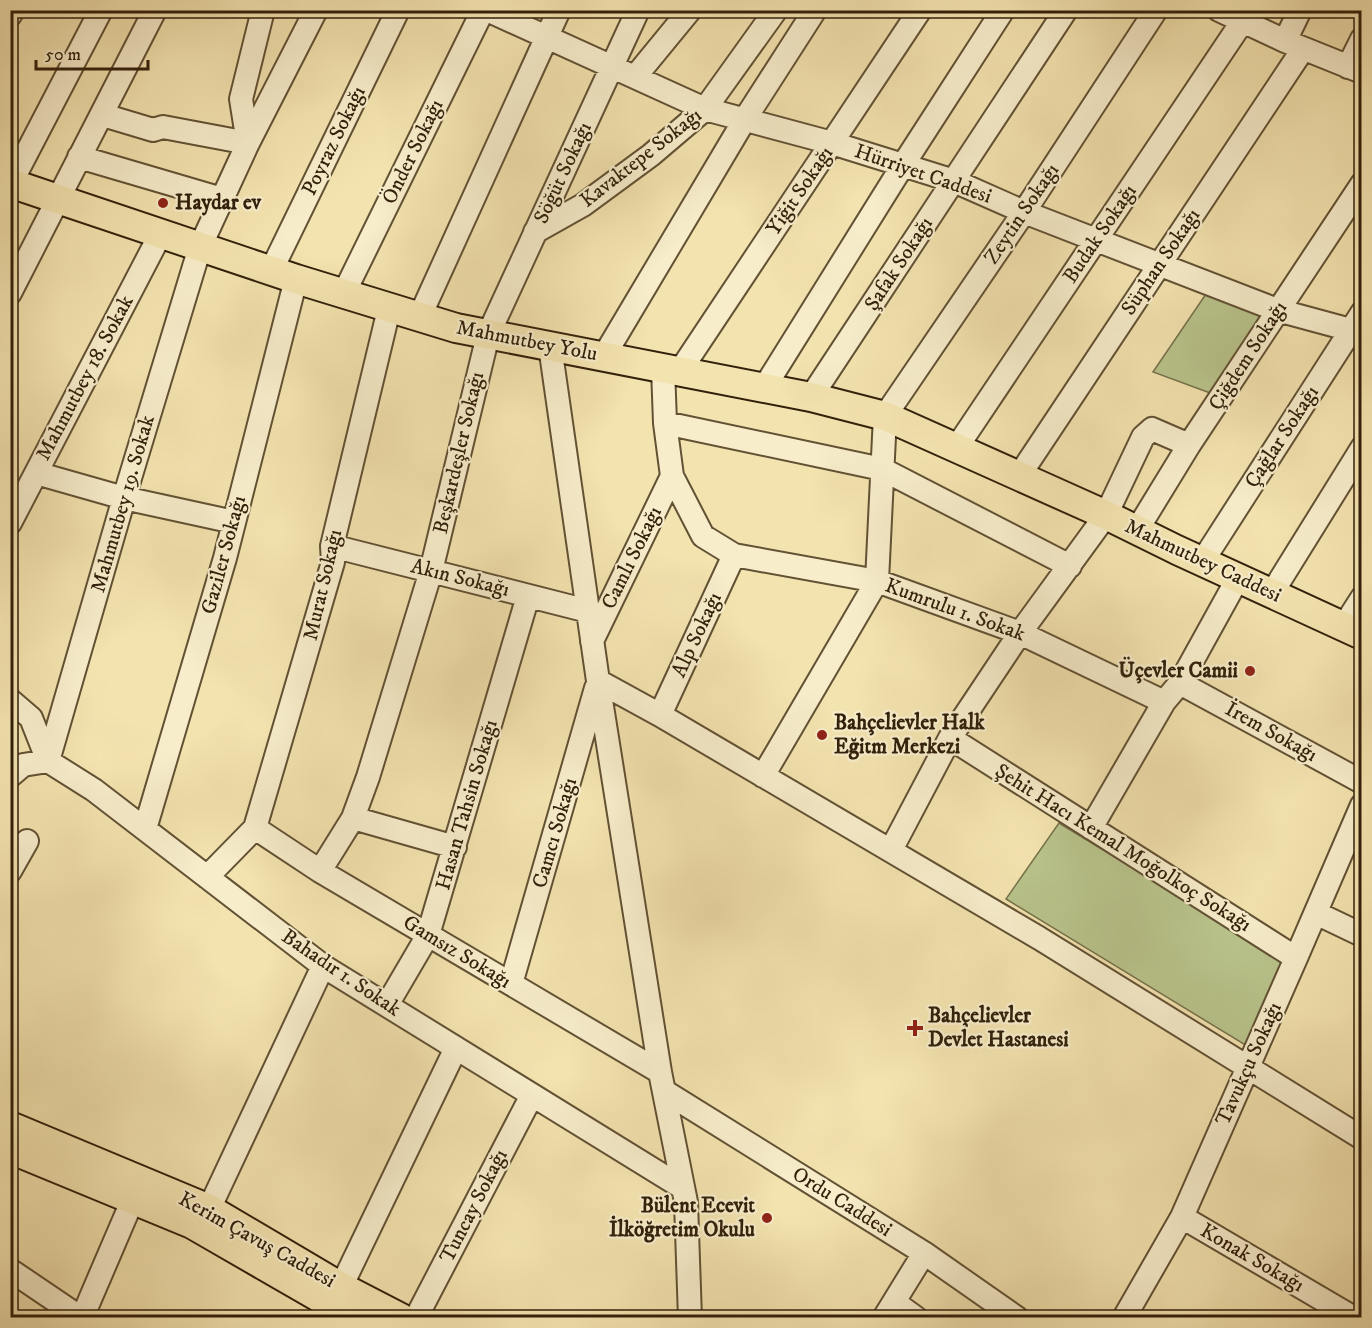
<svg xmlns="http://www.w3.org/2000/svg" width="1372" height="1328" viewBox="0 0 1372 1328" font-family="'IM FELL DW Pica',serif">
<style>
.green{fill:#b9c48c;stroke:#76724c;stroke-width:1.5}
.lines{fill:none;stroke-linecap:round;stroke-linejoin:round}
.minor-casing{stroke:#625134;stroke-width:26}
.major-casing{stroke:#32200b;stroke-width:32}
.minor{stroke:#f7edcb;stroke-width:22}
.major{stroke:#f3e3af;stroke-width:28}
.poi-dot{fill:#8f2418;stroke:#f7edcb;stroke-width:2}
.labels{text-anchor:middle;dominant-baseline:central;stroke-width:4.5;stroke-linejoin:round;paint-order:stroke}
.street-label{font-size:21px;fill:#32200b;stroke:#f7edcb}
.poi-label{font-size:21px;font-weight:bold;fill:#32200b;stroke:#f7edcb;text-anchor:start}
</style>
<rect width="100%" height="100%" fill="#f3e3af"/>
<filter id="stains"><feTurbulence type="fractalNoise" baseFrequency=".00333" numOctaves="4"/><feColorMatrix values="0 0 0 0 .2 0 0 0 0 .09 0 0 0 0 .02 0 0 0 .5 -.17"/></filter>
<radialGradient id="worn" r=".72"><stop offset=".6" stop-color="#630" stop-opacity="0"/><stop offset="1" stop-color="#630" stop-opacity=".3"/></radialGradient>
<path class="green" d="M1206,294l61,23 -54,77 -60,-22z
M1059,823l228,139 -40,84 -241,-147z"/>
<g class="lines">
<g class="minor-casing">
<path id="minor" d="M487,10l218,99 127,34 122,38 70,31 253,98 85,23
M1219,10l66,31 77,31
M10,15l3,-5
M1285,41l15,-31
M1348,67l14,-28
M635,77l55,-67
M103,115l50,15 10,-3 85,16
M248,143l-7,-44 22,-89
M79,157l143,42
M11,183l90,-173
M535,232l48,-27 68,-50 54,-46 71,-99
M271,271l127,-261
M10,293l145,-283
M344,293l139,-283
M420,316l139,-306
M550,346l48,335 62,391 26,130 4,116
M604,356l141,-237 70,-109
M663,368l2,55 7,53 31,60 31,19 143,26 143,52 144,69
M680,371l240,-361
M764,388l139,-223 100,-155
M811,397l255,-387
M665,423l217,46 188,97
M957,447l285,-425
M36,473l88,25 110,24
M1019,476l284,-427
M10,523l151,-290
M1137,530l52,-85 173,-261
M332,546l256,65
M1202,562l160,-249
M1272,593l90,-145
M1344,626l18,-28
M592,641l80,-165
M598,681l62,34 379,223 323,200
M1180,683l182,99
M10,700l21,18 17,43
M660,715l74,-160
M950,738l346,220
M48,761l76,-263 76,-251 48,-104 68,-133
M10,776l13,-11 25,-4 46,29 229,176 360,222
M763,776l114,-195 8,-165 139,-204 132,-202
M353,818l102,29
M255,828l65,43 340,201
M1091,828l73,-126 16,-19 58,-105
M145,829l80,-271 71,-279
M891,850l59,-112 70,-105 86,-118 37,-78 9,-8 37,16
M10,871l17,-30
M320,871l33,-53 15,-41 63,-206 57,-236 150,-325
M207,877l48,-49 78,-266 -1,-16 57,-237
M1316,913l46,22
M511,984l85,-296
M387,1005l41,-70 100,-339
M664,1091l260,162 93,65
M209,1209l114,-243
M1182,1217l172,101
M10,1270l71,48
M341,1287l115,-239
M894,1302l22,16
M82,1318l51,-119
M416,1318l116,-223
M884,1318l40,-65
M1124,1318l58,-101 114,-259 66,-153"/>
</g>
<g class="major-casing">
<path id="major" d="M10,183l286,96 160,49 355,69 74,19 221,99 71,35 185,85
M10,1126l199,83 132,78 60,31
M10,1149l182,75 163,94"/>
</g>
<use href="#minor" class="minor"/>
<use href="#major" class="major"/>
</g>
<g class="poi-dot">
<circle cx="163" cy="203" r="6"/>
<circle cx="1250" cy="671" r="6"/>
<circle cx="822" cy="735" r="6"/>
<path d="M912 1019h6v6h6v6h-6v6h-6v-6h-6v-6h6z"/>
<circle cx="767" cy="1218" r="6"/>
</g>
<g class="labels">
<g class="street-label">
<text transform="translate(334 141) rotate(-64)">Poyraz Sokağı</text>
<text transform="translate(413 152) rotate(-64)">Önder Sokağı</text>
<text transform="translate(641 158) rotate(-38)">Kavaktepe Sokağı</text>
<text transform="translate(563 173) rotate(-65)">Söğüt Sokağı</text>
<text transform="translate(923 174) rotate(19)">Hürriyet Caddesi</text>
<text transform="translate(800 191) rotate(-56)">Yiğit Sokağı</text>
<text transform="translate(1022 214) rotate(-56)">Zeytin Sokağı</text>
<text transform="translate(1100 234) rotate(-56)">Budak Sokağı</text>
<text transform="translate(1161 262) rotate(-56)">Süphan Sokağı</text>
<text transform="translate(899 264) rotate(-57)">Şafak Sokağı</text>
<text transform="translate(527 341) rotate(11)">Mahmutbey Yolu</text>
<text transform="translate(1248 356) rotate(-57)">Çiğdem Sokağı</text>
<text transform="translate(85 378) rotate(-62)">Mahmutbey 18. Sokak</text>
<text transform="translate(1282 437) rotate(-57)">Çağlar Sokağı</text>
<text transform="translate(459 453) rotate(-77)">Beşkardeşler Sokağı</text>
<text transform="translate(123 504) rotate(-74)">Mahmutbey 19. Sokak</text>
<text transform="translate(224 555) rotate(-75)">Gaziler Sokağı</text>
<text transform="translate(632 558) rotate(-64)">Camlı Sokağı</text>
<text transform="translate(1203 561) rotate(25)">Mahmutbey Caddesi</text>
<text transform="translate(460 578) rotate(14)">Akın Sokağı</text>
<text transform="translate(323 585) rotate(-77)">Murat Sokağı</text>
<text transform="translate(955 610) rotate(20)">Kumrulu 1. Sokak</text>
<text transform="translate(697 635) rotate(-65)">Alp Sokağı</text>
<text transform="translate(1271 732) rotate(29)">İrem Sokağı</text>
<text transform="translate(467 805) rotate(-74)">Hasan Tahsin Sokağı</text>
<text transform="translate(555 833) rotate(-74)">Camcı Sokağı</text>
<text transform="translate(1123 848) rotate(32)">Şehit Hacı Kemal Moğolkoç Sokağı</text>
<text transform="translate(457 952) rotate(31)">Gamsız Sokağı</text>
<text transform="translate(341 973) rotate(34)">Bahadır 1. Sokak</text>
<text transform="translate(1249 1064) rotate(-66)">Tavukçu Sokağı</text>
<text transform="translate(842 1202) rotate(32)">Ordu Caddesi</text>
<text transform="translate(474 1206) rotate(-63)">Tuncay Sokağı</text>
<text transform="translate(257 1240) rotate(29)">Kerim Çavuş Caddesi</text>
<text transform="translate(1252 1258) rotate(30)">Konak Sokağı</text>
</g>
<g class="poi-label">
<text x="175" y="203">Haydar ev</text>
<text x="1238" y="671" text-anchor="end">Üçevler Camii</text>
<text x="834" y="723">Bahçelievler Halk<tspan x="834" dy="24">Eğitm Merkezi</tspan></text>
<text x="928" y="1016">Bahçelievler<tspan x="928" dy="24">Devlet Hastanesi</tspan></text>
<text x="755" y="1206" text-anchor="end">Bülent Ecevit<tspan x="755" dy="24">İlköğretim Okulu</tspan></text>
</g>
</g>
<rect width="1372" height="1328" fill="none" stroke="#f3e3af" stroke-width="36"/>
<rect x="12" y="12" width="1348" height="1304" fill="none" stroke="#32200b" stroke-width="3"/>
<rect x="18" y="18" width="1336" height="1292" fill="none" stroke="#32200b" stroke-width="1.5"/>
<path d="M36 60v9h112v-9" fill="none" stroke="#32200b" stroke-width="3"/>
<text x="45" y="60" font-size="18" fill="#32200b" stroke="#f7edcb" stroke-width="4.5" paint-order="stroke">50 m</text>
<rect width="100%" height="100%" filter="url(#stains)"/>
<rect width="100%" height="100%" fill="url(#worn)"/>
</svg>
